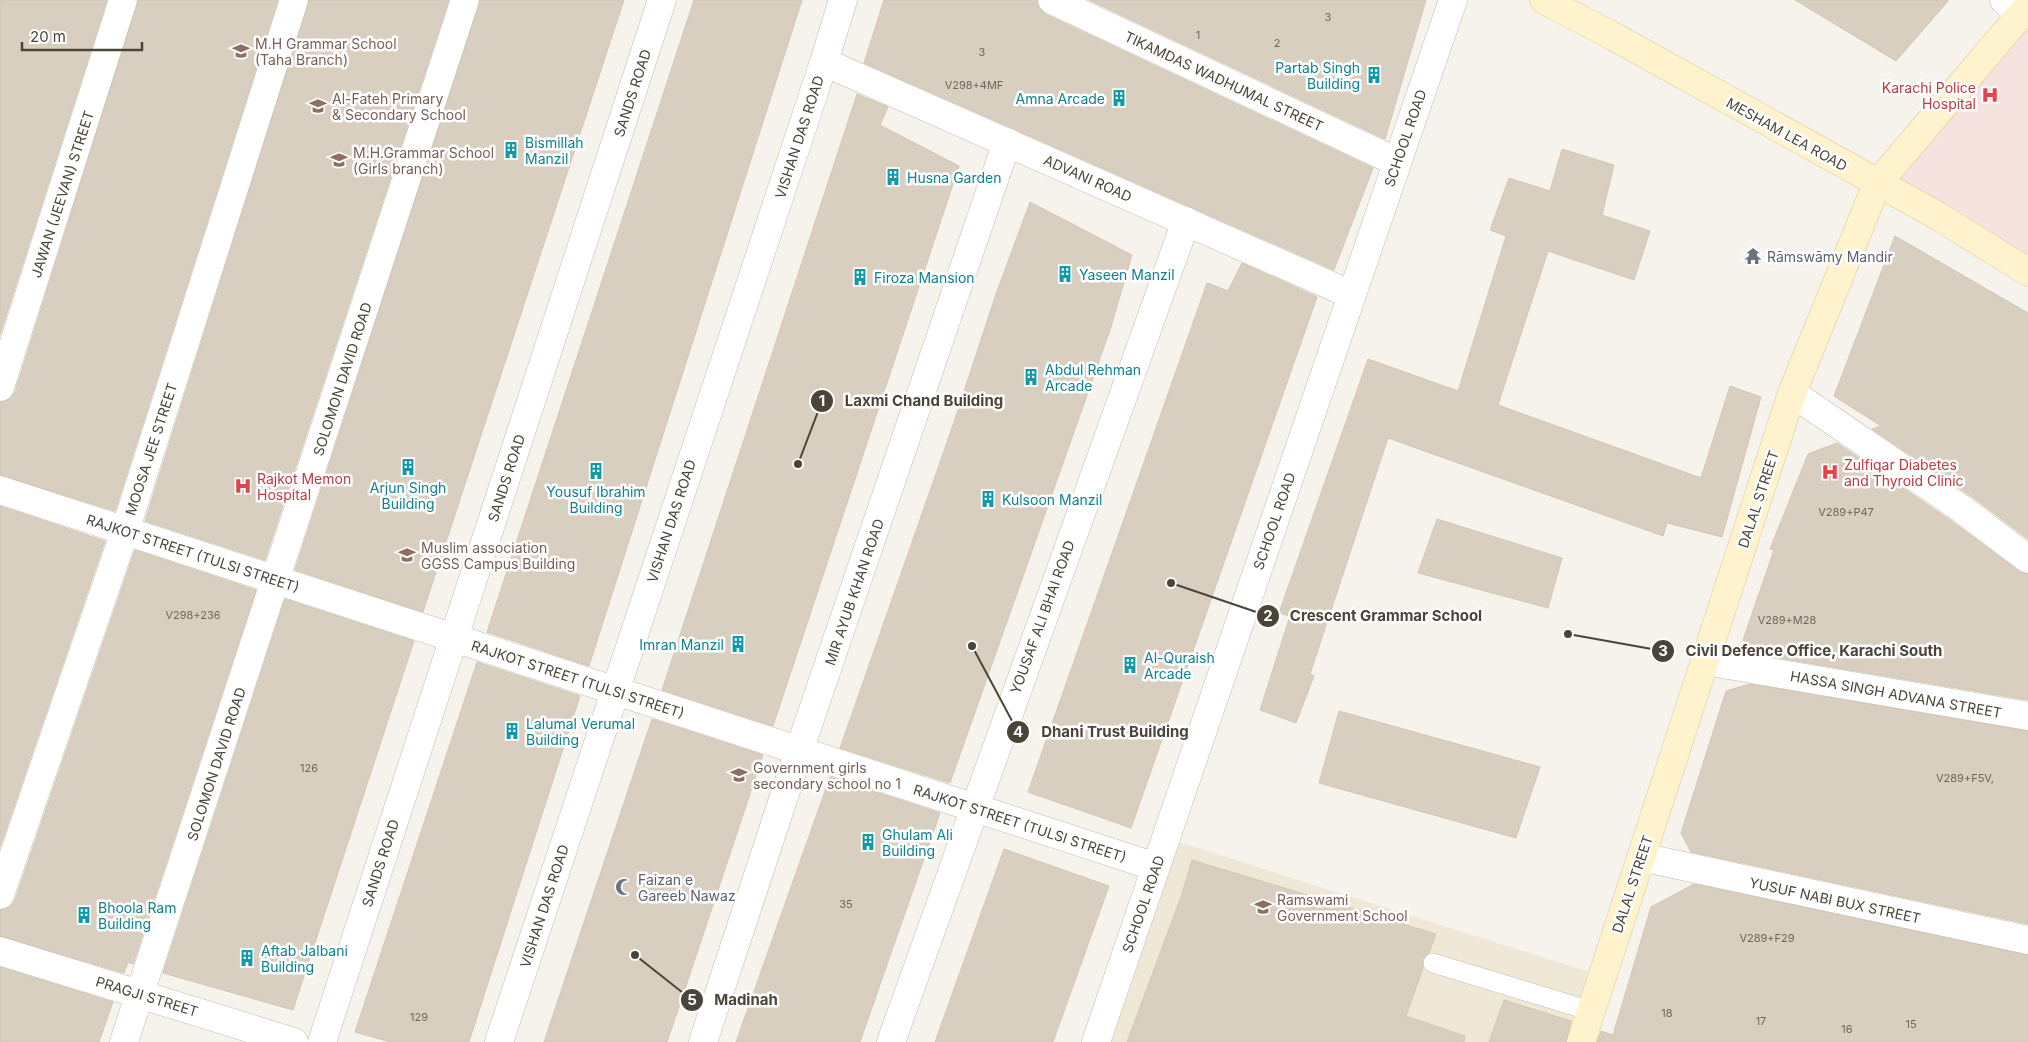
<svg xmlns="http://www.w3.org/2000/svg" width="2028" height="1042" viewBox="0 0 2028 1042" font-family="Inter,sans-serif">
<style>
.education{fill:#efe8d6}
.medical{fill:#f6e3e0}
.building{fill:#d8cfc1;stroke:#d3c7b4}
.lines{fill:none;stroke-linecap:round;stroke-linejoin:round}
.lane-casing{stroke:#c2bbae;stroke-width:20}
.street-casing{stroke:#c2bbae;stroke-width:29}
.secondary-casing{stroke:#d6c79b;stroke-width:29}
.lane{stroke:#fff;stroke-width:19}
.street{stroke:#fff;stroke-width:28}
.secondary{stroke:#fff3cd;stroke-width:28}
.labels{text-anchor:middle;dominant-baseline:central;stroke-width:5;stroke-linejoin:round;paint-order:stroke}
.number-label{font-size:11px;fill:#6e675b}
.education-label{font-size:14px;fill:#785e54;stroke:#fff;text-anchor:start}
.culture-label{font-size:14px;fill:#0d838f;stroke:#fff;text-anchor:start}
.street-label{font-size:14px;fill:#4b4439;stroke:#fff}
.health-label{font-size:14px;fill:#be3a42;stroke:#fff;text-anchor:start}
.worship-label{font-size:14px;fill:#5b616d;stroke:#fff;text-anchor:start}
.leader{fill:none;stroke:#4b4439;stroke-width:2}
.callout-dot{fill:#4b4439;stroke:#fff;stroke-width:2}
.mark-label{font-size:15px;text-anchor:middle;font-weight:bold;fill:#fff}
.callout-label{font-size:15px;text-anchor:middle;font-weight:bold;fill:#4b4439;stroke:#fff;stroke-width:5;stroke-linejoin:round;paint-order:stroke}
</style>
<rect width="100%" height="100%" fill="#f6f3ec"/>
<path class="education" d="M1166,838l436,138 -20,66h-486z"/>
<path class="medical" d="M2028,6v263l-151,-85z"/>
<path class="building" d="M0,0h107l-107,335z
M138,0h140l-163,511 -115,-36v-73l10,-3 5,-7z
M309,0h140l-184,560 -120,-39z
M480,0h144l-201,612 -128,-42z
M694,0h108l-213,666 -102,-34z
M884,0h153l2,8 6,6 328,154 -39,102 -470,-207z
M1089,0h337l-41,139z
M1795,0h154l-53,61z
M857,94l31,13 -8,18 79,41 -186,560 -111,-36z
M1562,149l52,16 -12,50 48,16 -16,49 -86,-29 -50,154 203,73 29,-92 31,11 -39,140 -55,-14 -4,13 -275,-98 -78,236 4,2 -18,47 -36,-13 30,-94 -11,-3 89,-254 90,32 48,-155 -16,-6 19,-52 41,13z
M1030,202l102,53 -22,75 -160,453 -110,-35 113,-323 43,-131z
M1895,236l133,77v226l-57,-43 -99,-67 9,-3 -47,-30z
M1242,263l75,34 -186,531 -103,-36 179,-509 21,8z
M1837,443l116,79 66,49 9,3v126l-273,-46 -12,-14 31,-90 -4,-1 38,-95z
M0,506l105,35 -105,306z
M1437,519l125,39 -14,50 -130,-35z
M135,550l121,40 -123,374 -5,-2 -4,11 -124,-37v-26l10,-3 5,-7z
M285,599l129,42 -121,369 -130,-37z
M477,662l103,34 -111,346h-79l-35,-10z
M1750,684l278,47v193l-337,-72 -10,-19 45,-142z
M1339,711l201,56 -24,71 -197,-55z
M652,719l111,36 -83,249 -13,38h-123z
M830,777l110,36 -80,229h-124z
M1004,849l105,37 -56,156h-118z
M1192,860l244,74 -7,19 -7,6 1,9 -17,48 59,20 -1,6h-337l54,-145z
M1694,884l334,71v87h-431l4,-11 12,4 38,-128z
M0,967l113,35 -14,40h-99z
M1504,1000l67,21 -5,21h-77z"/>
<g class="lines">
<g class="lane-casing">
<path id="lane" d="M1433,963l158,48"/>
</g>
<g class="street-casing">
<path id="street" d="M1052,0l345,162
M2004,0l17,15
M824,62l528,233
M0,387l123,-387
M1792,393l170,116 66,50
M0,490l1156,377
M1705,661l323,55
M1641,857l387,83
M0,895l125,-364 169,-531
M0,951l294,91
M124,1042l341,-1042
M322,1042l340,-1042
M499,1042l325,-980 19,-62
M703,1042l96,-291 208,-609
M891,1042l295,-821
M1096,1042l357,-1042"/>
</g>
<g class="secondary-casing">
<path id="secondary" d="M1544,0l67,35 327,181 90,56
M1581,1042l211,-649 85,-209 151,-178"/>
</g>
<use href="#lane" class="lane"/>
<use href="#street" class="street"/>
<use href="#secondary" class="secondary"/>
</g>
<defs>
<g id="school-bare" transform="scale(1.35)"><path d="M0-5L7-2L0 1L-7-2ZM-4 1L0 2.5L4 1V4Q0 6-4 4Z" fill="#8d6e63" stroke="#fff" stroke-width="2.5" paint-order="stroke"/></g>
<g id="building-bare" transform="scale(1.35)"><path d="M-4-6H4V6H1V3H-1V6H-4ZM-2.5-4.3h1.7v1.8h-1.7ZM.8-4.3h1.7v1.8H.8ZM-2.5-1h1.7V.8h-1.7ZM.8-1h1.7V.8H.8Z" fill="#0f9aa8" stroke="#fff" stroke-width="2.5" paint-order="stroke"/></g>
<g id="hospital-bare" transform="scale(1.35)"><path d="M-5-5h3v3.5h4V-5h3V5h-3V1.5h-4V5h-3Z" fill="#e0444e" stroke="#fff" stroke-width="2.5" paint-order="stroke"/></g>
<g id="temple-bare" transform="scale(1.35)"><path d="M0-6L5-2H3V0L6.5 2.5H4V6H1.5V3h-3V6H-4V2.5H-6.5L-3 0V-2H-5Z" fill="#6b7280" stroke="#fff" stroke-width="2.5" paint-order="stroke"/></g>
<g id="mosque-bare" transform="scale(1.35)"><path d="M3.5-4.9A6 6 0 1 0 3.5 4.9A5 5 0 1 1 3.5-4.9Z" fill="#6b7280" stroke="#fff" stroke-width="2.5" paint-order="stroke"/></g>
</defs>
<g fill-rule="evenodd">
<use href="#school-bare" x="241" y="51"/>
<use href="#building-bare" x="1374" y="75"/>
<use href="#hospital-bare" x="1990" y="95"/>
<use href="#building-bare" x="1119" y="98"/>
<use href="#school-bare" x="318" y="106"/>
<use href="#building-bare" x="511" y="150"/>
<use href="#school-bare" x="339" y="160"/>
<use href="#building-bare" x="893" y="177"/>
<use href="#temple-bare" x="1753" y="256"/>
<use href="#building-bare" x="1065" y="274"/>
<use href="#building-bare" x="860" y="277"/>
<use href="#building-bare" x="1031" y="377"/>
<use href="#building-bare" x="408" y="467"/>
<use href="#building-bare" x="596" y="471"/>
<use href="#hospital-bare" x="1830" y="472"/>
<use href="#hospital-bare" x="243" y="486"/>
<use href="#building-bare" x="988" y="499"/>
<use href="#school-bare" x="407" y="555"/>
<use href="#building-bare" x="738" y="644"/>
<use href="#building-bare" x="1130" y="665"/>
<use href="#building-bare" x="512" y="731"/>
<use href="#school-bare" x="739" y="775"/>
<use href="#building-bare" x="868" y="842"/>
<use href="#mosque-bare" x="624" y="887"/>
<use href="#school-bare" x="1263" y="907"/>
<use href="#building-bare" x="84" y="915"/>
<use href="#building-bare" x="247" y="958"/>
</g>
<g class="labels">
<g class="number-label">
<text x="1328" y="17">3</text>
<text x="1198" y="35">1</text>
<text x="1277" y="43">2</text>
<text x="982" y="52">3</text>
<text x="974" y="85">V298+4MF</text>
<text x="1846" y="512">V289+P47</text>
<text x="193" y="615">V298+236</text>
<text x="1787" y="620">V289+M28</text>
<text x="309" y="768">126</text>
<text x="1965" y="778">V289+F5V,</text>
<text x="846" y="904">35</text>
<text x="1767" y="938">V289+F29</text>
<text x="1667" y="1013">18</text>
<text x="419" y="1017">129</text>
<text x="1761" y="1021">17</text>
<text x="1911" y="1024">15</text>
<text x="1847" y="1029">16</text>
</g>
<g class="education-label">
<text x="255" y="43">M.H Grammar School<tspan x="255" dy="16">(Taha Branch)</tspan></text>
<text x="332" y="98">Al-Fateh Primary<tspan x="332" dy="16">&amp; Secondary School</tspan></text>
<text x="353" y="152">M.H.Grammar School<tspan x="353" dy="16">(Girls branch)</tspan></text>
<text x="421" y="547">Muslim association<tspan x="421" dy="16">GGSS Campus Building</tspan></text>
<text x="753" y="767">Government girls<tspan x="753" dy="16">secondary school no 1</tspan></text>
<text x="1277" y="899">Ramswami<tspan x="1277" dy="16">Government School</tspan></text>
</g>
<g class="culture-label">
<text x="1360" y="67" text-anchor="end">Partab Singh<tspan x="1360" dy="16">Building</tspan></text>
<text x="1105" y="98" text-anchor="end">Amna Arcade</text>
<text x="525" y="142">Bismillah<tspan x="525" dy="16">Manzil</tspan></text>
<text x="907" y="177">Husna Garden</text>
<text x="1079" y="274">Yaseen Manzil</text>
<text x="874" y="277">Firoza Mansion</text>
<text x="1045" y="369">Abdul Rehman<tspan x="1045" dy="16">Arcade</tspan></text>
<text x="408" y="487" text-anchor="middle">Arjun Singh<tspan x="408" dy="16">Building</tspan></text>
<text x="596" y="491" text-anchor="middle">Yousuf Ibrahim<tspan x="596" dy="16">Building</tspan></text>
<text x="1002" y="499">Kulsoon Manzil</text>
<text x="724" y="644" text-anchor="end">Imran Manzil</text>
<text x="1144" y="657">Al-Quraish<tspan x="1144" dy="16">Arcade</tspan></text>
<text x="526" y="723">Lalumal Verumal<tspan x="526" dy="16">Building</tspan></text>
<text x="882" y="834">Ghulam Ali<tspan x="882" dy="16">Building</tspan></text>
<text x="98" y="907">Bhoola Ram<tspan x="98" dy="16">Building</tspan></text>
<text x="261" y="950">Aftab Jalbani<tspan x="261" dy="16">Building</tspan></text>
</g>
<g class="street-label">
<text transform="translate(1224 81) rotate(25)">TIKAMDAS WADHUMAL STREET</text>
<text transform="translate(632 93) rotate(-72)">SANDS ROAD</text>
<text transform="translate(1787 134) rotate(29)">MESHAM LEA ROAD</text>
<text transform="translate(799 137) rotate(-72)">VISHAN DAS ROAD</text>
<text transform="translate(1405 138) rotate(-71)">SCHOOL ROAD</text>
<text transform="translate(1088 178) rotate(24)">ADVANI ROAD</text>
<text transform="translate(62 194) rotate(-72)">JAWAN (JEEVAN) STREET</text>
<text transform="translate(342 379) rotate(-72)">SOLOMON DAVID ROAD</text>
<text transform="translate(151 449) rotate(-72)">MOOSA JEE STREET</text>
<text transform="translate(506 478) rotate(-72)">SANDS ROAD</text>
<text transform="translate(1758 499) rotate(-72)">DALAL STREET</text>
<text transform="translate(671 521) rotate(-72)">VISHAN DAS ROAD</text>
<text transform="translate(1274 521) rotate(-71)">SCHOOL ROAD</text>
<text transform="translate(193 553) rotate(18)">RAJKOT STREET (TULSI STREET)</text>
<text transform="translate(854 592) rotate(-71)">MIR AYUB KHAN ROAD</text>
<text transform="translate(1042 617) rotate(-70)">YOUSAF ALI BHAI ROAD</text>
<text transform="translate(578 679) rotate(18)">RAJKOT STREET (TULSI STREET)</text>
<text transform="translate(1896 694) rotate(10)">HASSA SINGH ADVANA STREET</text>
<text transform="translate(216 764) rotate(-72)">SOLOMON DAVID ROAD</text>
<text transform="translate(1020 823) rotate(18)">RAJKOT STREET (TULSI STREET)</text>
<text transform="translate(380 863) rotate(-72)">SANDS ROAD</text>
<text transform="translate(1632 884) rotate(-72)">DALAL STREET</text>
<text transform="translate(1835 900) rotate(12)">YUSUF NABI BUX STREET</text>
<text transform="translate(1143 904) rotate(-71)">SCHOOL ROAD</text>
<text transform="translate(544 906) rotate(-72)">VISHAN DAS ROAD</text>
<text transform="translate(147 996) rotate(17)">PRAGJI STREET</text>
</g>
<g class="health-label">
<text x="1976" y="87" text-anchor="end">Karachi Police<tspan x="1976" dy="16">Hospital</tspan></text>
<text x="1844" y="464">Zulfiqar Diabetes<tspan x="1844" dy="16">and Thyroid Clinic</tspan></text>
<text x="257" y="478">Rajkot Memon<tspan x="257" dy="16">Hospital</tspan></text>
</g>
<g class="worship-label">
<text x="1767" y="256">Rāmswāmy Mandir</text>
<text x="638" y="879">Faizan e<tspan x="638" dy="16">Gareeb Nawaz</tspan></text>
</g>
</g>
<path class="leader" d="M798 464L822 401M1171 583L1268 616M1568 634L1663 651M972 646L1018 732M635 955L692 1000"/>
<g class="callout-dot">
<circle cx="798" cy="464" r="5"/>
<circle cx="1171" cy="583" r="5"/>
<circle cx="1568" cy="634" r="5"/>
<circle cx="972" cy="646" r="5"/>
<circle cx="635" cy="955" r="5"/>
<circle cx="822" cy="401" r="12"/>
<circle cx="1268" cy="616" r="12"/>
<circle cx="1663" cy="651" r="12"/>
<circle cx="1018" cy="732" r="12"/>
<circle cx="692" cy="1000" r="12"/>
</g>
<g class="mark-label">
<text x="822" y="406">1</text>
<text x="1268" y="621">2</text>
<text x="1663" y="656">3</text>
<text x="1018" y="737">4</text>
<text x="692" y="1005">5</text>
</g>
<g class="callout-label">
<text x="924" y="406">Laxmi Chand Building</text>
<text x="1386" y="621">Crescent Grammar School</text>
<text x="1814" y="656">Civil Defence Office, Karachi South</text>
<text x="1115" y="737">Dhani Trust Building</text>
<text x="746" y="1005">Madinah</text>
</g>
<path d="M22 42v8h120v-8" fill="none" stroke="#4b4439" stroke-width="2.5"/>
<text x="30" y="42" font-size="15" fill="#4b4439" stroke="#ffffff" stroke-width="4" paint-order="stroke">20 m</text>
</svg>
